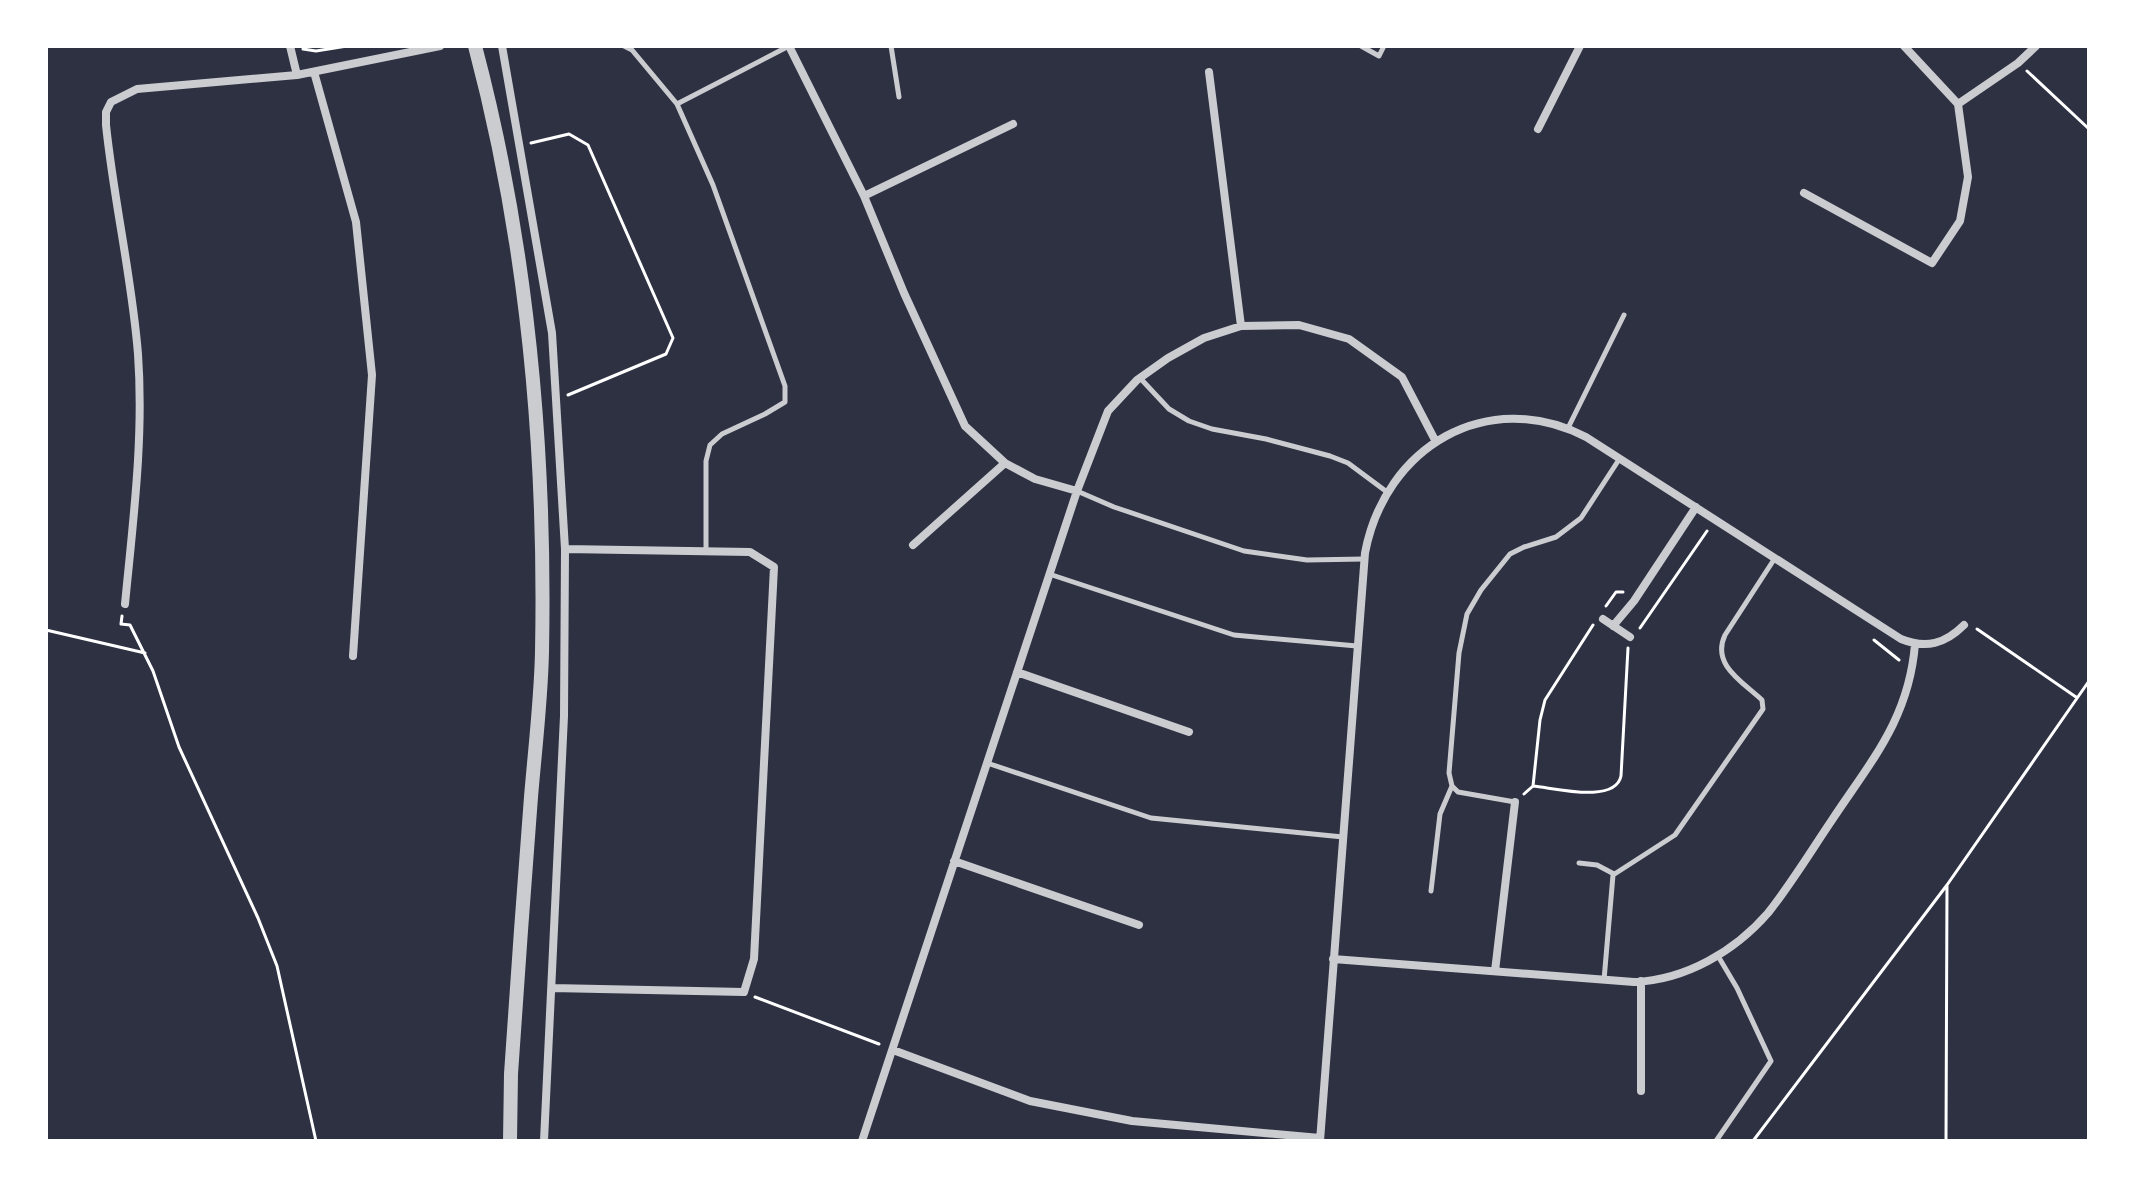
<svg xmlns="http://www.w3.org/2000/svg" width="2135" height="1187" viewBox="0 0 2135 1187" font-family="Helvetica,sans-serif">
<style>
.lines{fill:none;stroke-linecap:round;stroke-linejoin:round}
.path{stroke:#fff;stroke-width:3}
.service{stroke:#caccd0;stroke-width:5}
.minor{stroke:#caccd0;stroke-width:8}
.tertiary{stroke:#caccd0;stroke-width:14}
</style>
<rect width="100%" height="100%" fill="#2d3142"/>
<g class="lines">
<path class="path" d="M303,49l13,2 31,-5
M2027,71l62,58
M531,143l38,-9 19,11 85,193 -7,16 -98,41
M1606,606l10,-14h7
M122,616l-1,8 9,1 23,46 26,76 79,171 19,48 39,175
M1640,628l67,-97
M1977,629l99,68
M46,630l99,23
M1874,640l25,20
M1533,786c22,2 82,18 88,-10l7,-128
M1524,794l9,-8 7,-66 5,-20 48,-75
M755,997l124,47
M1753,1141l194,-256 142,-204
M1946,1141l1,-256"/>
<path class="service" d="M624,46l8,4 45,54 36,81 72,201v16l-20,12 -43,20 -12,11 -4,16v89
M891,46l8,51
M1361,46l18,10 5,-10
M677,104l112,-58
M1140,378l29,31 20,12 23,8 54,10 64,17 18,7 39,29
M1568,428l56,-113
M1077,491l37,16 130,44 63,9 57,-1
M1049,574l185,61 123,11
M987,763l164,55 192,19
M1515,802l-57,-10 -6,-6 -3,-13 10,-120 8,-39 14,-24 29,-36 14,-7 32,-10 25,-19 39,-60
M1579,863l18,2 17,9
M1431,891l9,-77 12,-28
M1604,980l9,-105 62,-40 88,-126 -1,-9c-19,-18 -51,-35 -37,-65l50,-77
M1716,1141l55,-80 -34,-73 -19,-32"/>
<path class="minor" d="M290,46l7,29
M502,46l50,287 13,216 -1,167 -20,425
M789,46l75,150 40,97 61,133 40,37 30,16 42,12
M314,72l42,150 16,153 -19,281
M1209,72l32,254
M1958,104l60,-41 18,-17
M1538,129l42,-83
M1804,193l128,70 28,-42 8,-44 -10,-73 -54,-58
M864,196l149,-72
M913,545l92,-82
M125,604c8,-83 19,-166 13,-250 -6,-76 -24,-152 -32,-229v-13l5,-10 26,-13 160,-14 143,-29
M1603,619l27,18
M1613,626l21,-25 62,-94
M1017,672l172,60
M954,861l185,64
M1333,959l301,23c52,-2 101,-31 134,-69 23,-29 43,-62 64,-93 39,-59 77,-101 83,-176
M1495,971l20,-169
M552,988l192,4 10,-33 20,-392 -24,-15 -185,-3
M893,1050l137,51 102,20 188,17
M1641,1091v-110
M862,1141l215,-650 31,-80 29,-31 31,-22 36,-20 37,-12 58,-1 50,14 53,38 34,65
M1320,1141l45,-588c20,-106 122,-167 221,-116l315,202c25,10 44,5 63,-14"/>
<path class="tertiary" d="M475,46c52,196 71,403 67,606 -1,48 -7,97 -11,145 -7,92 -14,185 -20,277l-1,67"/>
</g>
<rect width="2135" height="1187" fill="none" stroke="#ffffff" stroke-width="96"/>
</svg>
